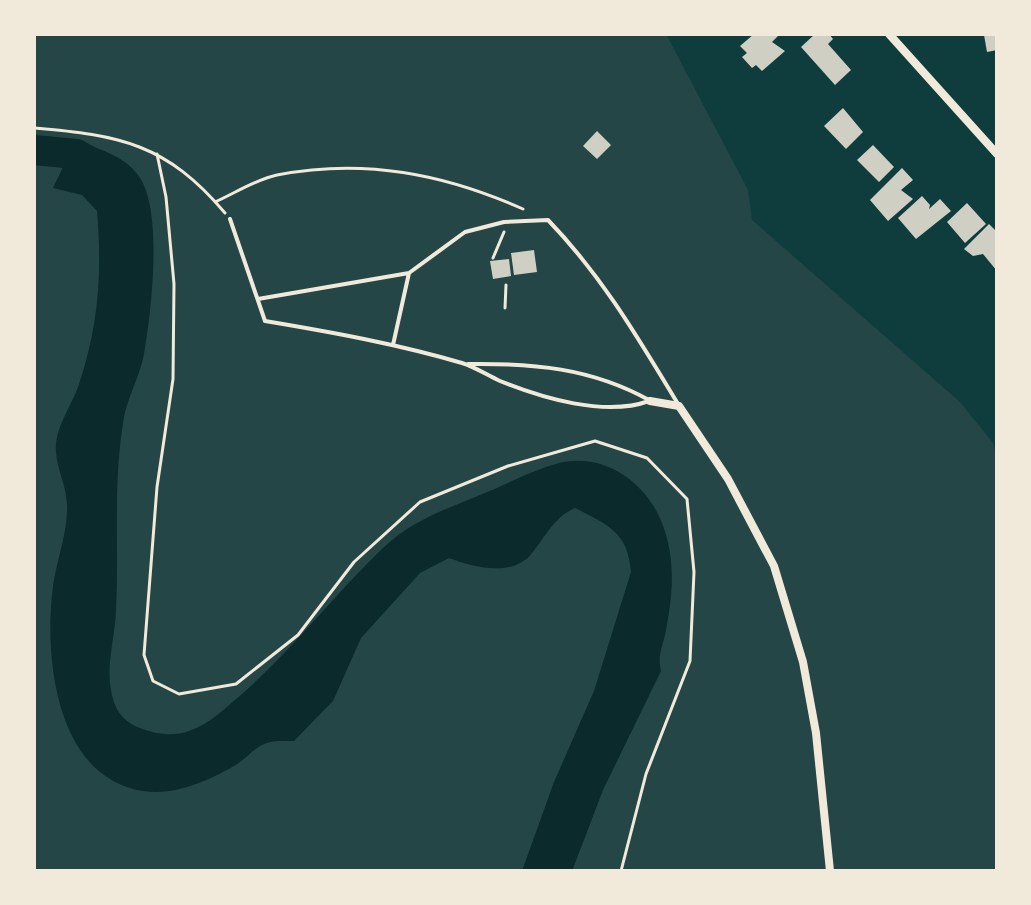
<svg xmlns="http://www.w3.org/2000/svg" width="1031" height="905" viewBox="0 0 1031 905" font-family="'Fira Sans Condensed',sans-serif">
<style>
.green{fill:#244646}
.water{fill:#0a2a2b}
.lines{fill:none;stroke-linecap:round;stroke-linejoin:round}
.river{stroke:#0a2a2b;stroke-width:30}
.building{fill:#cfcfc3}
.path{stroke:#f1e9da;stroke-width:3}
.service{stroke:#f1e9da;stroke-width:4}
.minor{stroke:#f1e9da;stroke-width:8}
</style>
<rect width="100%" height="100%" fill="#0f3d3e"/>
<path class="green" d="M34,34h632l82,156 4,30 208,182 33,41 4,14v414h-963z"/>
<path class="water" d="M75,142c23,6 48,13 63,33 26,34 13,138 6,179 -4,23 -18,45 -21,69 -10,64 -4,124 -7,188 -1,26 -10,54 -5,79 3,19 11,31 29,38 14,6 34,9 49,3 21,-7 36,-23 53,-37 51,-45 92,-99 141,-146 29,-28 66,-40 102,-55 24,-10 48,-23 74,-30 45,-11 87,19 103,60 14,37 11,69 4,107 -3,17 -9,24 -5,41l-58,119 -31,81h-50l32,-89 40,-91 37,-119c-3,-40 -23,-47 -56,-64 -22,10 -28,27 -43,45 -19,25 -59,14 -83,5l-29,15 -59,65 -28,63 -39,40c-9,0 -22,-1 -30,3 -11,5 -19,16 -30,22 -26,15 -60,30 -91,25 -85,-13 -98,-127 -91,-196 2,-29 16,-60 15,-89 0,-19 -10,-36 -11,-54 -2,-24 16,-46 23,-68 20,-60 23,-111 18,-173l-15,-16 -29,-7z"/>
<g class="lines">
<path class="river" d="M34,150l42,4 31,17"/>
</g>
<path class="building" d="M754,34h26l-8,8 13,9 -23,20 -6,-6 -4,3 -10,-11 5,-4 -7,-7z
M815,34h14l4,5 -5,5 23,26 -16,15 -34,-38z
M997,34v16l-10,2 -3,-17z
M843,108l20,24 -17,17 -22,-23z
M597,131l14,14 -14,14 -14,-13z
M873,145l21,22 -15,15 -22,-22z
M902,168l11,12 -12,10 12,9 -25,22 -18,-21z
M922,196l8,9 -1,4 11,-10 11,12 -35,28 -18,-21z
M967,203l19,21 -21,19 -18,-21z
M989,224l8,8v39l-14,-17 -10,2 -9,-7z
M534,250l3,22 -23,3 -3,-22z
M509,259l2,17 -18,3 -3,-18z"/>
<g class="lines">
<path class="path" d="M34,128c86,7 133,16 191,85
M157,154l9,43 8,87 -1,95 -16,108 -13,168 9,26 26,13 57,-10 62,-49 56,-73 66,-60 88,-36 87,-25 52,17 40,41 7,73 -4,89 -44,113 -25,97
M215,202c20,-9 42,-23 62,-27 87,-17 167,-1 246,34
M493,258l11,-26
M505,308l1,-23"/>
<path class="service" d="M230,219l35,102c66,11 132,23 197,42 13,4 25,12 38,18 42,17 105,36 149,20
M258,299l151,-26
M393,345l16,-72 56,-41 39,-10 44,-2c54,56 90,118 130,184
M468,364c65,-1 123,4 181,36"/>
<path class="minor" d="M889,34l108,120
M650,401l29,5 49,73 46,87 29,96 13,71 14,138"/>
</g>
<rect width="1031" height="905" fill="none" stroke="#f1e9da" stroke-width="72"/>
</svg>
